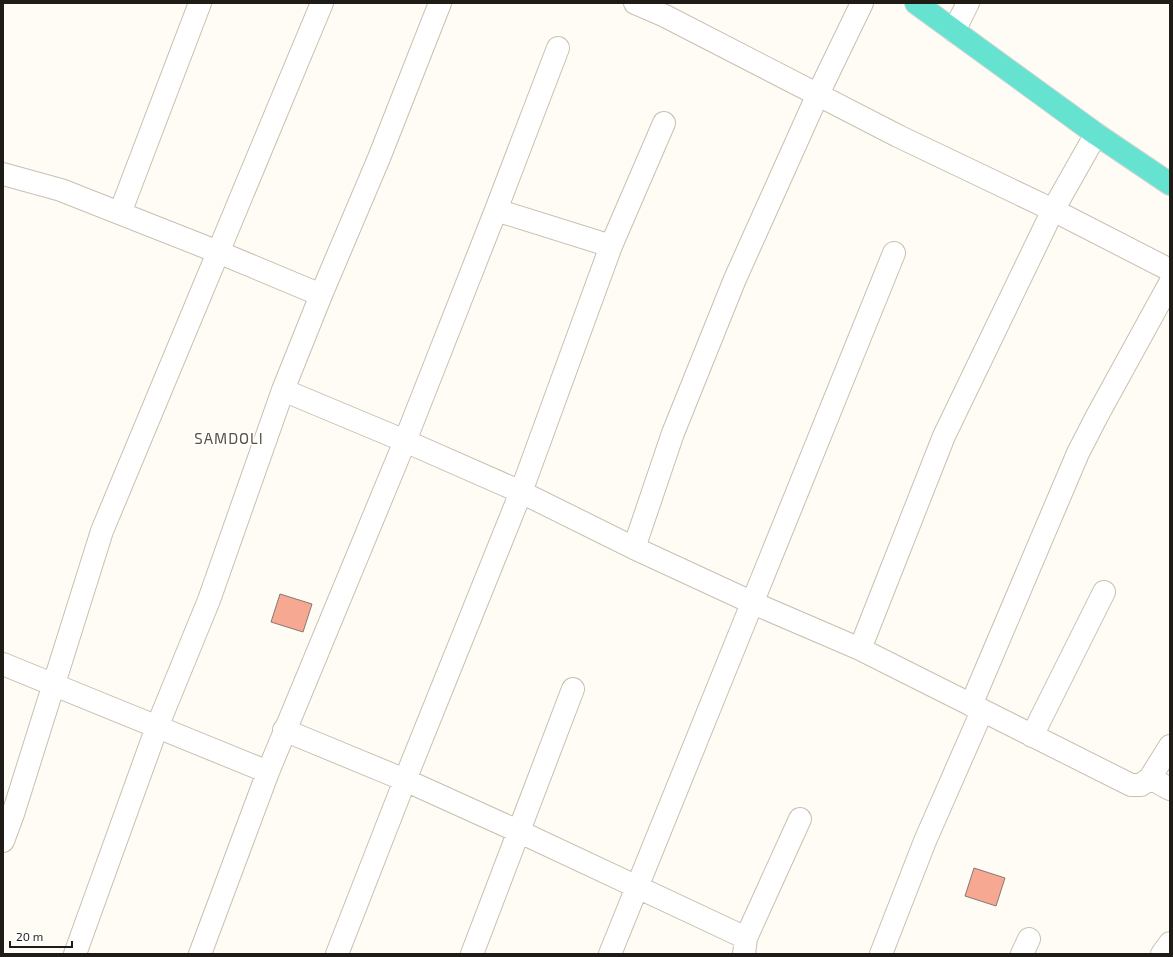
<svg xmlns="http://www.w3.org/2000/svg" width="1173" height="957" viewBox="0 0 1173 957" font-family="'Exo 2',sans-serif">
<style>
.building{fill:#f7a893;stroke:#887772}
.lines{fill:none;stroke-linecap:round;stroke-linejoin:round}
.minor-casing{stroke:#c8c0b1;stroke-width:24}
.major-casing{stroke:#d7d6d5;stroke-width:24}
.minor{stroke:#fff;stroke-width:22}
.major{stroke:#66e2d0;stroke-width:22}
.labels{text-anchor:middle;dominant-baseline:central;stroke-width:3.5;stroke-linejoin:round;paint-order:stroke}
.quarter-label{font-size:15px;letter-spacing:1px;fill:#595245;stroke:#fff}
</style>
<rect width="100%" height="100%" fill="#fffbf5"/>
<path class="building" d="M280,594l32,10 -9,28 -32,-10z
M974,868l31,10 -9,28 -31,-10z"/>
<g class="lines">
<g class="minor-casing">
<path id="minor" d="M635,3l30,13 233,120 155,74 117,60
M954,31l14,-28
M3,174l58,16 157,62 103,43
M496,210l115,36
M120,213l80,-210
M283,390l122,51 116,51 113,56 119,55 107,46 271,136h10l9,-7 20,-32
M634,548l39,-115 62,-154 83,-185 44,-91
M860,649l84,-213 109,-226 43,-76
M3,664l265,108
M971,705l107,-252 19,-37 73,-133
M284,730l121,50 115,52 226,106
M1032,736l72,-144
M1150,778l20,11
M3,841l10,-27 89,-283 220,-528
M75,954l82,-227 52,-127 74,-210 38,-95 58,-137 61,-155
M200,954l68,-182 137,-331 91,-231 62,-162
M337,954l68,-174 116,-288 90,-246 53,-123
M472,954l101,-265
M610,954l284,-701
M744,954l2,-16 54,-119
M881,954l44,-113 57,-130
M1022,954l7,-15
M1162,954l8,-11"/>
</g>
<g class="major-casing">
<path id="major" d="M916,3l180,131 74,50"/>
</g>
<use href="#minor" class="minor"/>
<use href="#major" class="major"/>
</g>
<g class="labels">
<g class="quarter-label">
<text x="229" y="438">SAMDOLI</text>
</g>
</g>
<rect width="1173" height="957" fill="none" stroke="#1f1c17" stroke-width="8"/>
<path d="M10 941v6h62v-6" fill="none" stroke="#1f1c17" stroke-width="2"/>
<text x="16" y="941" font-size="12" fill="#1f1c17" stroke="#ffffff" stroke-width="3" paint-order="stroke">20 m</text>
</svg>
